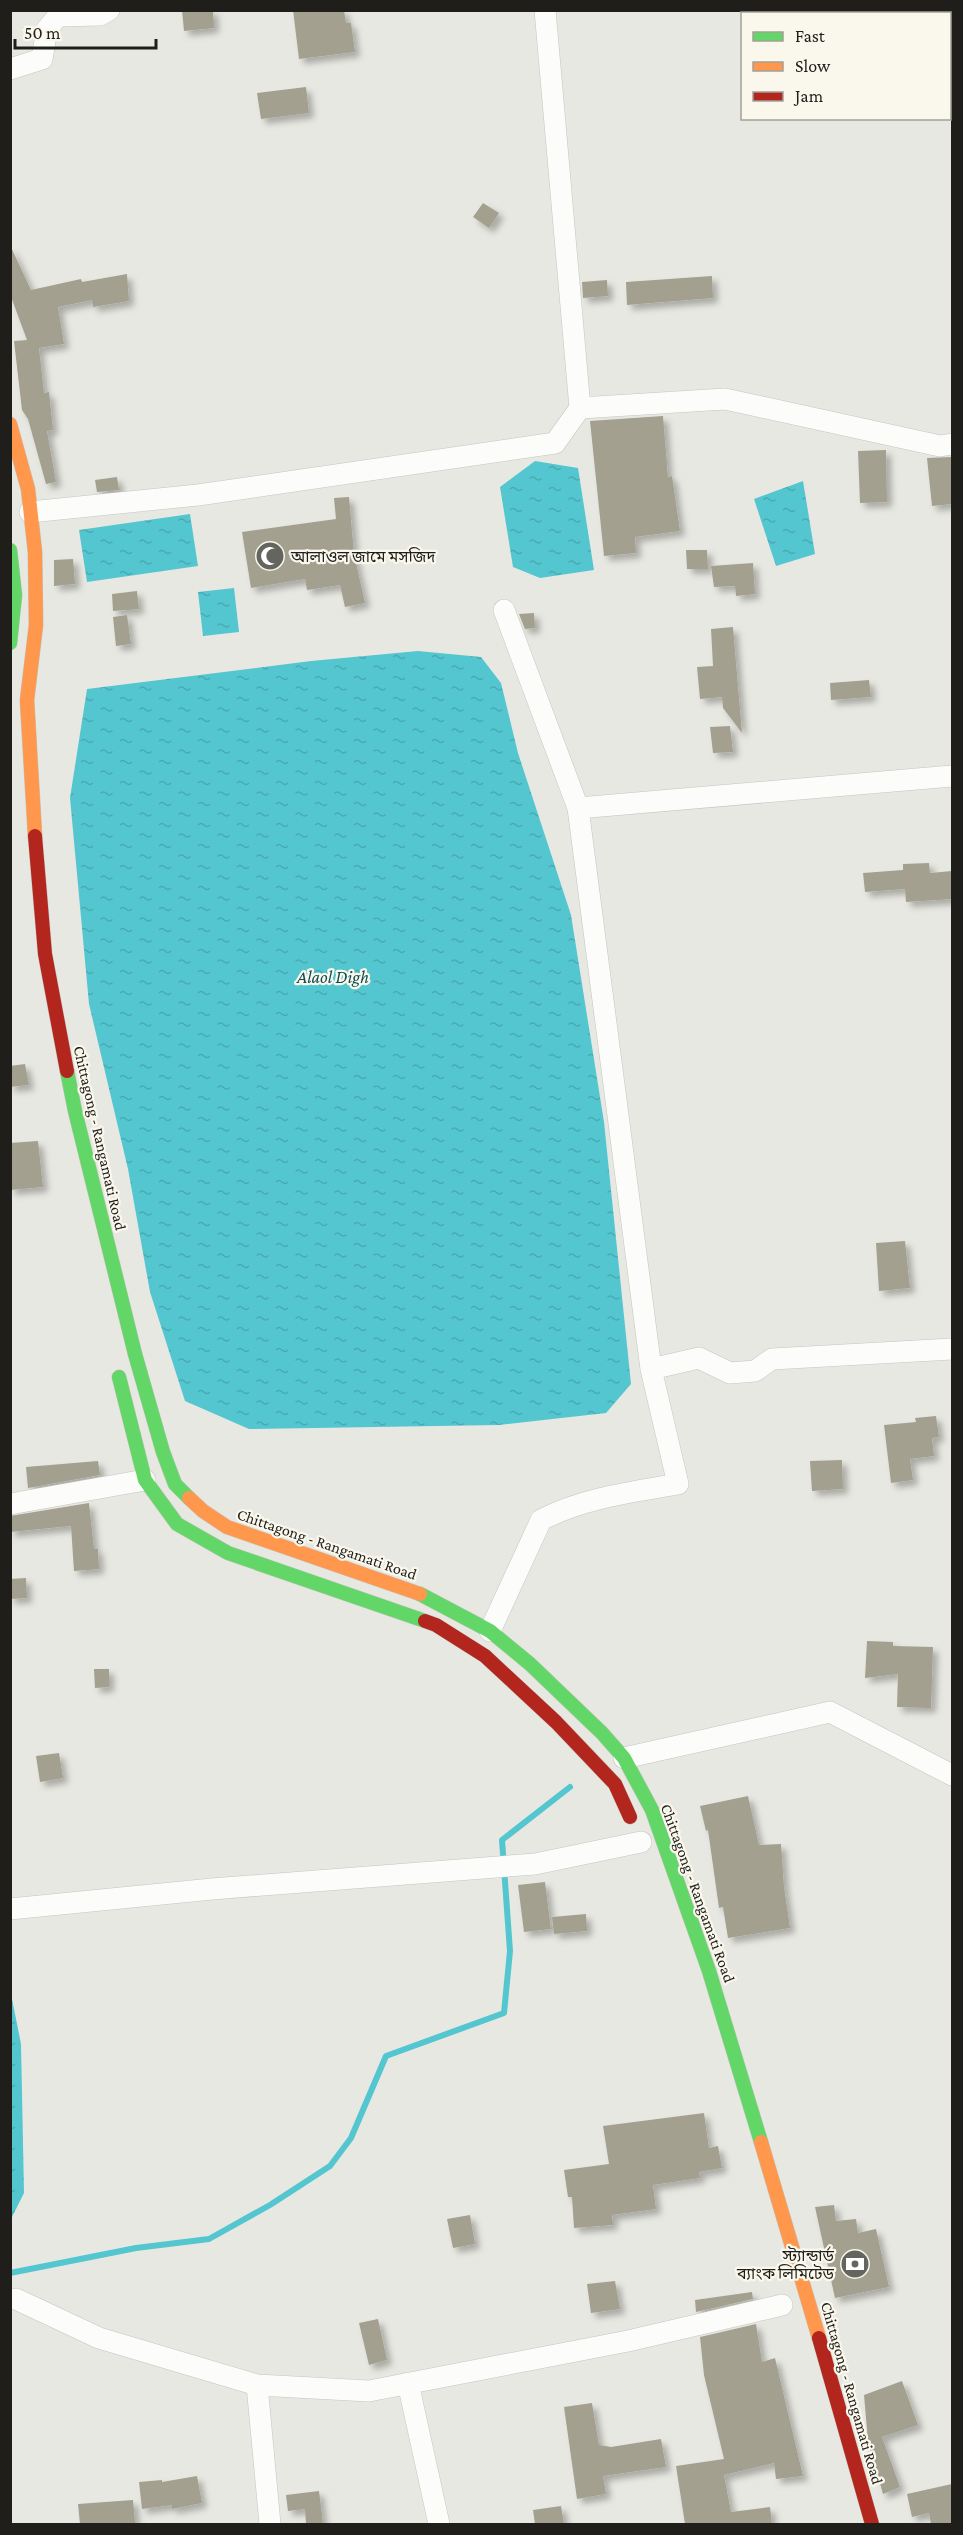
<svg xmlns="http://www.w3.org/2000/svg" width="963" height="2535" viewBox="0 0 963 2535" font-family="'Crimson Pro','Noto Sans Bengali',serif">
<style>
.water{fill:url(#water-ripples)}
.lines{fill:none;stroke-linecap:round;stroke-linejoin:round}
.stream{stroke:#54c6d0;stroke-width:6}
.building{fill:#a4a090;filter:url(#shadow)}
.street-casing{stroke:#c5c5c0;stroke-width:22}
.fast-casing{stroke:#c5c5c0;stroke-width:15}
.slow-casing{stroke:#c5c5c0;stroke-width:15}
.jam-casing{stroke:#c5c5c0;stroke-width:15}
.street{stroke:#fcfcfb;stroke-width:21}
.fast{stroke:#63d668;stroke-width:14}
.slow{stroke:#ff974d;stroke-width:14}
.jam{stroke:#b3261e;stroke-width:14}
.labels{text-anchor:middle;dominant-baseline:central;stroke-width:4.5;stroke-linejoin:round;paint-order:stroke}
.poi-label{font-size:16px;fill:#1f1e1a;stroke:#faf7ec;text-anchor:start}
.street-label{font-size:16px;fill:#1f1e1a;stroke:#faf7ec}
.water-label{font-size:18px;font-style:italic;fill:#0f4d53;stroke:#faf7ec}
</style>
<defs>
<pattern id="water-ripples" width="26" height="14" patternUnits="userSpaceOnUse" patternTransform="scale(1.5)"><rect width="26" height="14" fill="#54c6d0"/><path d="M2 4q2-2 4 0t4 0M15 11q2-2 4 0t4 0" fill="none" stroke="#49aab2"/></pattern>
<filter id="shadow"><feDropShadow dx="5" dy="5" stdDeviation="3" flood-color="#0004"/></filter>
</defs>
<rect width="100%" height="100%" fill="#e8e8e2"/>
<path class="water" d="M535,461l43,7 16,102 -54,8 -27,-11 -13,-80z
M803,481l12,73 -39,12 -22,-67z
M190,514l8,52 -111,16 -8,-52z
M234,588l5,44 -36,4 -5,-44z
M418,651l63,6 20,26 17,70 53,162 33,207 27,262 -25,29 -107,12 -250,4 -64,-28 -35,-109 -22,-123 -39,-165 -19,-206 17,-109 224,-28z
M10,1989l11,55 3,149 -13,26z"/>
<g class="lines">
<path class="stream" d="M10,2273l126,-25 73,-9 61,-34 60,-39 21,-28 35,-82 118,-43 6,-62 -8,-111 68,-53"/>
</g>
<path class="building" d="M182,10h31l1,18 -30,3z
M293,10h51l2,13h5l4,29 -56,7z
M306,87l3,26 -48,6 -4,-26z
M483,203l16,10 -10,15 -16,-11z
M10,245l21,45 50,-11 1,3 45,-8 2,27 -36,6 -1,-7 -34,7 6,37 -25,4 5,45 5,-1 4,38 -6,1 9,51 -10,2 -18,-65 -6,-9 -8,-69 13,-1 -17,-46z
M712,276l1,22 -86,7 -1,-23z
M607,280l1,16 -25,2 -1,-16z
M663,416l5,61 4,-1 8,55 -45,6 1,16 -32,3 -14,-135z
M886,450l1,52 -27,1 -2,-52z
M951,457l1,47 -20,2 -5,-48z
M117,477l2,13 -22,2 -2,-12z
M349,497l5,57 11,49 -20,4 -5,-22 -33,5 -2,-11 -54,9 -9,-56 94,-13 -2,-21z
M686,550h21l1,19h-21z
M73,559l2,25 -21,2v-26z
M753,563l2,31 -19,2 -1,-10 -21,1 -3,-21z
M137,591l2,18 -26,2 -1,-17z
M534,613l1,15 -10,1 -6,-15z
M127,615l4,29 -15,2 -3,-29z
M733,627l2,24 7,82 -19,-25 -1,-11 -22,2 -3,-32 16,-1 -2,-37z
M869,680l2,17 -40,3 -1,-17z
M730,726l3,26 -20,1 -3,-26z
M929,863l1,10 22,-2v28l-46,3 -1,-13 -40,3 -2,-19 40,-3v-6z
M25,1064l4,21 -19,2v-21z
M38,1141l5,46 -33,3v-47z
M905,1241l5,47 -31,3 -3,-48z
M936,1416l3,21 -7,1 2,18 -24,3 3,21 -22,3 -7,-58 32,-3 -1,-4z
M842,1460l1,29 -31,2 -2,-30z
M98,1461l2,14 -72,13 -2,-21z
M89,1503l5,46h4l1,20 -25,2 -3,-45 -61,6v-16z
M26,1578l1,20 -17,1v-20z
M867,1641l26,1v4l40,1 -2,61 -34,-1 1,-33 -33,4z
M94,1669h15v18l-14,1z
M59,1753l4,25 -23,4 -4,-26z
M748,1796l11,49 22,-1 3,43 6,41 -62,10 -5,-31 -4,1 -11,-78 -2,1 -6,-25z
M545,1882l6,47 -27,3 -6,-47z
M586,1914l1,17 -33,3 -2,-17z
M704,2113l5,35 9,-2 4,22 -23,4 1,6 -47,7 3,24 -44,6 1,10 -39,3 -2,-31h-4l-4,-27 45,-6 -6,-38z
M834,2205l2,16 20,-2 2,14 18,-4 13,58 -54,11 -20,-91z
M470,2215l5,29 -22,4 -6,-29z
M615,2281l5,28 -29,4 -4,-29z
M752,2292l1,7 -57,13 -1,-12z
M378,2319l9,41 -18,5 -10,-42z
M756,2324l6,38 13,-4 28,118 -27,3 -2,-16 -50,12 7,37 39,-5 2,17h-87l-9,-58 48,-7 -20,-84 -4,-38z
M902,2381l16,44 -36,12 18,50 -17,7 -15,-53 -4,-46z
M592,2403l7,42 12,2 50,-8 5,28 -63,9 3,18 -29,5 -13,-92z
M197,2476l5,27 -30,6v-4l-30,4 -3,-27 23,-2v2z
M952,2484v40h-21l-2,-11 -17,4 -5,-23z
M319,2491l4,33h-17l-1,-15 -17,2 -2,-16z
M133,2500l2,23 -55,1 -2,-20z
M561,2506l3,18h-29l-2,-14z"/>
<g class="lines">
<g class="street-casing">
<path id="street" d="M545,10l35,398
M10,69l32,-10 5,-30 11,-13 42,-1 9,-5
M30,512l168,-17 357,-52 25,-35 145,-9 215,47 12,-2
M504,610l74,198 73,561
M578,808l374,-32
M10,1504l135,-24
M490,1631l51,-111c42,-22 91,-28 137,-36l-27,-115 48,-11 31,15 25,-2 17,-12 180,-10
M624,1758l206,-46 122,63
M10,1909l202,-20 323,-25 106,-22
M16,2299l83,39 158,47 112,6 259,-50 154,-36
M408,2383l31,141
M257,2385l13,139"/>
</g>
<g class="fast-casing">
<path id="fast" d="M10,550l5,45 -5,48
M67,1071l8,40 60,243 28,98 12,32 14,14
M119,1377l26,103 32,44 51,29 197,68
M420,1594l70,37 40,33 72,69 22,25 28,52 57,161 52,171"/>
</g>
<g class="slow-casing">
<path id="slow" d="M10,424l18,65 7,63 1,73 -9,75 8,136
M189,1498l14,13 24,16 193,67
M761,2142l58,196"/>
</g>
<g class="jam-casing">
<path id="jam" d="M35,836l10,118 22,117
M425,1621l11,4 49,31 71,66 59,62 15,33
M819,2338l53,186"/>
</g>
<use href="#street" class="street"/>
<use href="#fast" class="fast"/>
<use href="#slow" class="slow"/>
<use href="#jam" class="jam"/>
</g>
<defs>
<g id="mosque-disc" transform="scale(1.5)"><circle r="9.5" fill="#656560" stroke="#faf7ec"/><path d="M3.5-4.9A6 6 0 1 0 3.5 4.9A5 5 0 1 1 3.5-4.9Z" fill="#fff"/></g>
<g id="bank-disc" transform="scale(1.5)"><circle r="9.5" fill="#656560" stroke="#faf7ec"/><path d="M-6-4H6V4H-6ZM0-2.3a2.3 2.3 0 1 0 0 4.6a2.3 2.3 0 1 0 0-4.6Z" fill="#fff"/></g>
</defs>
<g fill-rule="evenodd">
<use href="#mosque-disc" x="270" y="556"/>
<use href="#bank-disc" x="855" y="2264"/>
</g>
<g class="labels">
<g class="poi-label">
<text x="291" y="556">আলাওল জামে মসজিদ</text>
<text x="834" y="2255" text-anchor="end">স্ট্যান্ডার্ড<tspan x="834" dy="18">ব্যাংক লিমিটেড</tspan></text>
</g>
<g class="street-label">
<text transform="translate(100 1138) rotate(77)">Chittagong - Rangamati Road</text>
<text transform="translate(327 1544) rotate(19)">Chittagong - Rangamati Road</text>
<text transform="translate(698 1893) rotate(70)">Chittagong - Rangamati Road</text>
<text transform="translate(852 2393) rotate(74)">Chittagong - Rangamati Road</text>
</g>
<g class="water-label">
<text x="333" y="977">Alaol Digh</text>
</g>
</g>
<rect width="963" height="2535" fill="none" stroke="#1f1e1a" stroke-width="24"/>
<rect x="741" y="12" width="210" height="108" fill="#faf7ec" stroke="#a2a098" stroke-width="1.5"/>
<rect x="753" y="32" width="30" height="9" fill="#63d668" stroke="#a2a098" stroke-width="1.5"/>
<text x="795" y="42" font-size="18" fill="#1f1e1a">Fast</text>
<rect x="753" y="62" width="30" height="9" fill="#ff974d" stroke="#a2a098" stroke-width="1.5"/>
<text x="795" y="72" font-size="18" fill="#1f1e1a">Slow</text>
<rect x="753" y="92" width="30" height="9" fill="#b3261e" stroke="#a2a098" stroke-width="1.5"/>
<text x="795" y="102" font-size="18" fill="#1f1e1a">Jam</text>
<path d="M15 39v9h141v-9" fill="none" stroke="#1f1e1a" stroke-width="3"/>
<text x="24" y="39" font-size="18" fill="#1f1e1a" stroke="#faf7ec" stroke-width="4.5" paint-order="stroke">50 m</text>
</svg>
